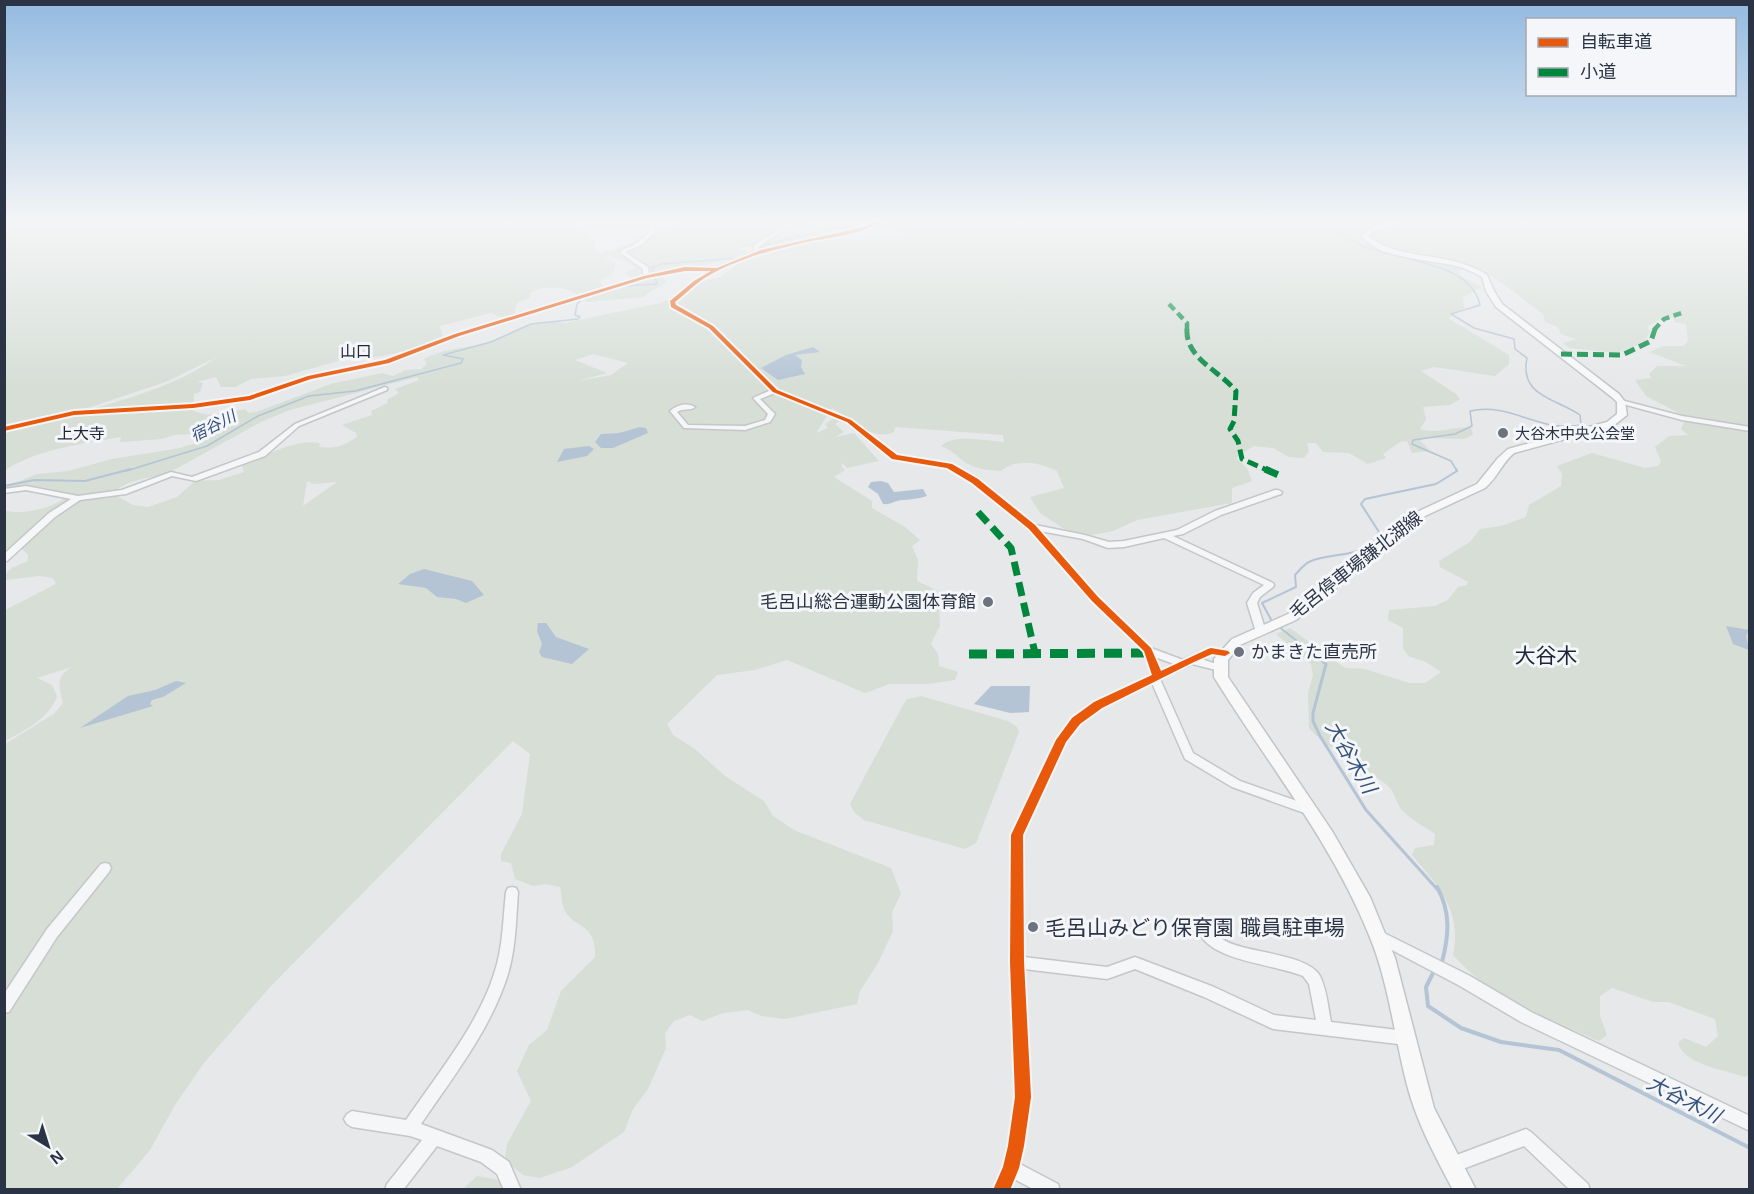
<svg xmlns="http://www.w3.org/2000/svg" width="1754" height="1194" viewBox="0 0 1754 1194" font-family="Arial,'Noto Sans JP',sans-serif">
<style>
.green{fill:#d6ded6;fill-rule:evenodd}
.water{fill:#b4c4d5}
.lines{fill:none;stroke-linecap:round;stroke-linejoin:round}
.stream-far3{stroke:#b4c4d5;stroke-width:1.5}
.stream-far2{stroke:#b4c4d5;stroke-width:2}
.stream-far1{stroke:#b4c4d5;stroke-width:3}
.stream{stroke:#b4c4d5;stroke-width:4}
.minor-casing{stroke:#c4c6c8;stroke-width:3}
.major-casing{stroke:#c2c5c8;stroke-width:3}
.minor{fill:#f5f6f7;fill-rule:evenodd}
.major{fill:#f8f8f8;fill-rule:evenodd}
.quiet-far3{stroke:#00873e;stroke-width:4.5;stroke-dasharray:8 4.5;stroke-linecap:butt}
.quiet-far2{stroke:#00873e;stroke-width:5;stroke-dasharray:11 5;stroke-linecap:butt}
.quiet-far1{stroke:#00873e;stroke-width:7;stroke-dasharray:14 7;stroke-linecap:butt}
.quiet{stroke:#00873e;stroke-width:9;stroke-dasharray:18 9;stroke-linecap:butt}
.cycleway-casing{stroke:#f4f6f9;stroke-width:4}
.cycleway{fill:#e8590c;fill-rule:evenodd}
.poi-dot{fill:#6c737f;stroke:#f4f6f9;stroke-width:2}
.labels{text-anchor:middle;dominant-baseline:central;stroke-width:6;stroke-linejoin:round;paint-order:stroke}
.far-poi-label{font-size:15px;fill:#2b3445;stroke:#f4f6f9;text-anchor:start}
.far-neighbourhood-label{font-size:16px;fill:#1d2536;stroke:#f4f6f9}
.far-water-label{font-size:16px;font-style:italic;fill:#34527a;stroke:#f4f6f9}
.street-label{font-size:18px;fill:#2b3445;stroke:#f4f6f9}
.poi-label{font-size:18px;fill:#2b3445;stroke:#f4f6f9;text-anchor:end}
.water-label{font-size:20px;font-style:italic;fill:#34527a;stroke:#f4f6f9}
.quarter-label{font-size:21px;fill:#1d2536;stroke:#f4f6f9}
.near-poi-label{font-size:21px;fill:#2b3445;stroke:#f4f6f9;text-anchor:start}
</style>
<rect width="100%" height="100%" fill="#e6e8ea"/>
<path class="green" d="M5,221h572l17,20v7l6,6 31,-11 14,-9 34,-10 -33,-1 1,-2h180l-40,7c9,8 24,6 34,0l-2,-3h31l1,3 -87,21 -9,-3 -24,2 15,2 1,3 -27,9 -60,12 7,8 -22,13 1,2 -59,5c-14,-15 -39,-19 -57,-9v5l-13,5 -4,15 -8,1 -14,-6 -51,13 3,13c-15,5 -74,25 -84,16l-74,21 -34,3 -16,8h-14l-5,-10 -19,5 6,1 -3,9 -6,2v7l-6,6c15,13 39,6 57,2l4,4 7,-1 75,-28 51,-11 11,3 12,-6 16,-1 6,-5 -3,-5c17,-10 35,-10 54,-14 32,-8 51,-30 87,-22l95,-20 27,-10 14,-11 19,-5 23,-16 36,-13 52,-9 28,1 53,-4 -35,-12 6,-3h866v854l-4,2c-19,-7 -61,-12 -67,-34l6,-5 22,9 12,-11 -3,-17 -47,-17h-15l-41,-14 -12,8v20l7,19 -8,6c-51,-22 -109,-43 -146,-86 9,-45 -14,-68 -41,-100l3,-7 19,-3 1,-11c-11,-8 -23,-13 -33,-24 -6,-7 -7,-18 -14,-24 -25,-22 -56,-32 -79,-58l-1,-35 5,-18 -2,-11 -35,-30 14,-6 55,40 20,1 44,14h16l16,-11 -15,-10 -18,-6 -5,-8v-20l-15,-8 1,-10 46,-4 13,-6 10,-13 9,-2 1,-3 -28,-15 -1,-6 31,-19 10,-13 21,-3 25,-9 3,-12 32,-19 1,-12 -5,-8 35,-13 53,15 13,-2 3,-4 -6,-15 14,-11 19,-1 -7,-6 5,-12 -40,-21 -11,-16 16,-2 -2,-4 8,-8h29l-37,-14 14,-6h21l4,-6 -2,-16 -12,-2 -1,-4 -8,-2 -18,11 3,4 -5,11 -29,11 -47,-5 -6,-5 13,-4 -15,-5 -3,-7 -13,-5 -2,-8c-20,-14 -61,-52 -83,-46v7l22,12 -19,10 1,11 -16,10 61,37v9l-14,12 -61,-9 -13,4 35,23 4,5 -10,6 -27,2 3,12 -6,10c18,6 35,-4 51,-1l2,7 -9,4 -35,-1 -9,2 10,11 -18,2 -5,-12 -7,1 -17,12 3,4 -18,6 -19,-11 -26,-1 -7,-9h-9l2,8 -5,7 -15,-1 -16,-9 -20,-2 -17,12 11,10 5,13 -20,7v15l-95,17 -24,11 -21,4 -26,-5 -26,-17 -10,-16 34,-9 -7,-17c-19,-9 -39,-13 -56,0 -11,-1 -23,-1 -33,-7 -11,-6 -12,-12 -27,-18 13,-13 46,-5 63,-4l-1,-7 -108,-8 -1,5c-22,10 -44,-14 -62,-24l-16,25 12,-5 -3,-4 11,-7 7,2 -8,5 9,8 -9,5 19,-4 25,28 -32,7 -5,-5 -1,3 4,4 -11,7 38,24v7l33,19 15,13 -8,6 6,14 -1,21 21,10 2,35 -9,18 7,10 1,12 19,6 -3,8 -27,4h-38l-25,9 -78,-33 -32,10 -38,5 -50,49 6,11 22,14 30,27 39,25 9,15 21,14 97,38 10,26 -9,18 1,19 -15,32 -18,28 -3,13 -72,15 -24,-3 -13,-6 -25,3 -21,8 -12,-6 -16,6 -9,12 1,15 -18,41 -15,20 -9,23 -52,35 -32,11 -17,-3 -18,-15 2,-16 24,-43 -14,-30 12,-26 18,-15 14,-39 34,-34c2,-37 -24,-27 -32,-51 -2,-6 -1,-13 -3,-19l-14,-3 -13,2 -18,-7 -4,-16 -10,-2v-7l21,-40 8,-60 -17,-13 -243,246 -66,76 -29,42 -25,45 -33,39h-112v-445l49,-30 9,-11c-4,-17 -8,-27 9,-36l-35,11 15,7 5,11c-6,21 -33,35 -52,45v-131l51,-26 -3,-6 -13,-2 -35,4v-5l5,-6 18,-8v-6l-6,-6 9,-12 -26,13v-40c15,6 50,-2 62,-14l-39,-11 -23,4v-2l32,-13 31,-3 44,-12 68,-11 19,-6 29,-17 -8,-3 -16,4 -10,8 -20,1 -12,4 -42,3 1,-5c-40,7 -80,11 -116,33v-40c63,-15 159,-34 212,-73l-49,24 -77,26 -86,19zM609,256l27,11 -11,6 7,6 -28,8 -5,-6 13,-6 4,-12 -11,-5zM593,354l35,9 -17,12 -33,6 29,-8 -32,-13zM417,377l2,3 -24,9 4,4 -12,7 1,3 -17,8 1,4 -30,10 14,8 1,4c-14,9 -22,13 -39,9l3,-2c-20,-8 -60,13 -79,21l2,7 -25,8 -24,1 -18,16 -29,10 -15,-2 -18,-10v-4c18,-14 38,-12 57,-20l91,-50 27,-11zM307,481l6,3 24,-2 -34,24z
M921,696l87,25 9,6 2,5 -43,111 -11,6 -101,-29 -10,-8 -4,-8 53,-99 4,-6z
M477,1176l21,4 8,9 -44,1z"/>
<path class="water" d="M813,347l7,5 -25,3 7,5 -1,7 4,7 -27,6 -17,-12 25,-13z
M640,427l6,1 2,5 -35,15h-12l-6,-6 6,-8 18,-1z
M589,446l5,3 -7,7 -30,6 7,-13z
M881,481l7,2 6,9 29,-3 4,7c-10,3 -13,3 -24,4 -8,0 -11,5 -20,4l-5,-10 -10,-7 3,-5z
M424,569l48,12 12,14 -18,8 -10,-4 -19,-2 -11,-9 -28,-4 12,-10z
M538,623h8l10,14 33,12 -17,15 -30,-7 -3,-5 3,-8 -5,-13z
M1726,626l23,4 -3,6 3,14 -16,-6z
M176,681l10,2 -23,14 -11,3 -2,4 3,2 -73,22 48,-32 27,-6z
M991,686h39l-1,26 -19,1 -36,-9z"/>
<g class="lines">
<path class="stream-far3" d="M1362,221l-1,4 -19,9c34,30 127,20 138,71l-29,9 23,14 40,11 1,10 12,9c-8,38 28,40 53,57l1,10c-43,8 -69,-23 -111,-14l2,15 -17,8 -42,6 -1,4 39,17 6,10
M126,471l81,-25 51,-30 51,-20 46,-5 106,-28 2,-4 -20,-4 48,-13 40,-18 47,-5 2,-2 -5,-2 2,-11 5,-5 43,-13 32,-2 -5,-16 9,-4 78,-6 29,-14 67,-16 23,-2 11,-5"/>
<path class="stream-far2" d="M4,486l30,-6 51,1 46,-12
M1273,623l-11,-20 34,-16 -1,-12c4,-4 9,-11 14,-13 22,-11 61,-2 70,-30l-18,-28 4,-5 71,-15 21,-13 -1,-2
M1278,626l34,27"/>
<path class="stream-far1" d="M1310,651l16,13 -13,49v8l7,15 46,74 71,79"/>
<path class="stream" d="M1437,887c14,25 12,48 5,75
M1434,971l-8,16 2,19 33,22 40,14 58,8 191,98"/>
<g class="minor-casing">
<path id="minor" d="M876,221h5c-22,15 -53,16 -79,22 -34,8 -69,17 -99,36 -10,7 -19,16 -28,23l1,3 37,21 64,64 74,30 46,35 55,9 26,15 57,46 50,10 24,7 15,-1 53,-11 38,-19 60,-21h3l4,2 -1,2 -60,21 -38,19 -10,2 100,47 1,2 -1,2 -13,10 -3,6 9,29 -5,3 -5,-3 -9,-29 6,-10 11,-8 -100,-47 -40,9 -16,1 -25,-9 -43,-8 58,66 53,51 32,12 28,-12 17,3 2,2 -2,2 -3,1 -13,-2 -11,5 22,7 2,2 -2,2 -3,1 -28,-7 -32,15 33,74 47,28 74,26 2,3 -2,3 -4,2 -78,-28 -47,-28 -33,-76 -50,25 -22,16 -14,18 -43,93 1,122 83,10 28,-10 79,30 60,28 42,5 -7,-36 -6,-8c-28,-12 -89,-14 -104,-43l2,-4 5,-2c6,3 9,8 15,11 6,5 14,7 21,9 20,6 68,10 78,29 7,14 8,31 11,46l75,9 5,2 2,5 -2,5 -5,2 -133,-16 -69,-32 -69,-28 -28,10 -83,-10 7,128 -11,67 38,20 2,6h-25l-21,-11 -4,11h-17l10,-23 5,-21 7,-49 -5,-135 1,-127 45,-95 16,-22 22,-16 58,-27 -8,-24 -52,-50 -63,-72 -57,-46 -25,-15 -55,-9 -45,-37 -72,-29 -15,6 15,15 -5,8 -25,8 -61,-2 -14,-17c7,-6 17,-9 25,-4 -4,4 -12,1 -18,5l11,13 57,1 20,-6 3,-6 -15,-16 18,-8 -62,-62 -39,-22v-5l24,-20 17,-10h-26l-38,7 -188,58 -70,27 -78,16 -61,21 -57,8 -119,7 -70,16v-4l70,-16 119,-7 56,-8 59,-20 77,-16 70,-26 188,-58v-7l-24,-17 18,-9 14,-12 -1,-6 2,-1 2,1 1,7 -14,13 -16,7 23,15 1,8 36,-8h32l39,-15 -3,-6 27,-17 2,2 -24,16 2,4 104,-24zM1155,657l19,7 -13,7z
M385,387l2,1v2l-88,36 -34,30 -69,25 -24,-5 -46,18 -46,6 -25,17 -48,44h-3v-7l45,-41 22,-14 -45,-9 -22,3v-4l22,-3 52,10 44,-6 49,-18 21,5 67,-25 36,-28z
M1621,400l61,16 68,11v4l-68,-11 -63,-17 -1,-1z
M105,863l4,1 2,4 -2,4 -52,65 -48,75 -5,1v-19l43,-65 54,-65z
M512,887l4,1 2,4c-2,27 -2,55 -10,82 -17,55 -55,103 -87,150l71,26 17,12 12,28h-17l-7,-16 -16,-12 -44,-16 -34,44h-18l2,-6 35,-44 -12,-4 -58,-9 -5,-3 -3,-5 3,-5 5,-3 54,9c30,-44 72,-95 88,-146 9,-26 9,-55 12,-82l2,-4z
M1380,931l90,45 61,36 219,104v15l-229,-109 -61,-36 -85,-45 -2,-4 2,-4z
M1526,1129l5,3 57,52 2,6h-20l-46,-44 -72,27 -6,-2 -2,-6 2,-6z"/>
</g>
<g class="major-casing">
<path id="major" d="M1395,221h9l-30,10 -6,5c25,20 60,18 89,26 11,3 21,7 30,13l7,16 8,13 117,90 6,8 2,13 -14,11 -99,27c-12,10 -17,25 -29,35l-60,28 -129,104 -56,25 -12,15v17l104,154 38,66 25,61 39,150 42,82h-23c-18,-34 -36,-67 -46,-105 -13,-50 -18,-102 -38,-150 -38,-94 -102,-172 -155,-258v-18l18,-20 56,-25 129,-102 60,-28 21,-26 10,-9 99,-27 10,-8v-12l-4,-4 -117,-91 -10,-16 -4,-14c-9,-5 -17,-9 -26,-11 -25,-7 -79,-7 -94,-30l8,-7z"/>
</g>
<use href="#minor" class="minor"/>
<use href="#major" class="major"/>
<path class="quiet-far3" d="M1169,304l18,19v7
M1654,330l10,-11 20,-7"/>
<path class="quiet-far2" d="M1187,329c-2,29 33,42 49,62l-2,30 -4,8 8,12 4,18 27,12
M1561,354l61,1 29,-14 4,-12"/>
<path class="quiet-far1" d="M1265,469l18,8
M978,512l33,36 24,105"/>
<path class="quiet" d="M1034,651l1,3
M969,654l180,-1"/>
<g class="cycleway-casing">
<path id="cycleway" d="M876,221h5c-22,15 -53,16 -79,22 -34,8 -69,17 -99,36 -10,7 -19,16 -28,23l1,3 37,21 64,64 74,30 46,35 55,9 26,15 57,46 63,72 53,51 10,23 47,-22 3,-1 17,3 2,2 -5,3 -13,-2 -18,8 -92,46 -22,16 -14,18 -43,93 1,127 7,135 -7,49 -5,22 -9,22h-17l10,-23 5,-21 7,-49 -5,-135 1,-127 45,-95 16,-22 22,-16 58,-27 -8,-24 -52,-50 -63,-72 -57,-46 -25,-15 -55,-9 -45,-37 -74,-30 -64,-64 -38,-21 -1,-6 24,-20 17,-10h-26l-38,7 -188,58 -70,27 -78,16 -61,21 -57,8 -119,7 -70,16v-4l70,-16 119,-7 56,-8 59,-20 77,-16 70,-26 189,-58 41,-9 32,1 44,-18 103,-23z"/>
</g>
<use href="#cycleway" class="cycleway"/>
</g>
<linearGradient id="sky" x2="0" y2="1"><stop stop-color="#93bae0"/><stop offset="0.57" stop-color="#f4f5f6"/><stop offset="1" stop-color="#f4f5f6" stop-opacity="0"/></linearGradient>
<rect width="1754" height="388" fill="url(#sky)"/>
<g class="poi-dot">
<circle cx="1503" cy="433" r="6"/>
<circle cx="988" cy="602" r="6"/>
<circle cx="1239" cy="652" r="6"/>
<circle cx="1033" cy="927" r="6"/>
</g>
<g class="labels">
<g class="far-poi-label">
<text x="1515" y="433">大谷木中央公会堂</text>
</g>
<g class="far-neighbourhood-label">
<text x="356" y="351">山口</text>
<text x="81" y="433">上大寺</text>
</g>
<g class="far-water-label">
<text transform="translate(213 426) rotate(-27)">宿谷川</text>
</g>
<g class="street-label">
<text transform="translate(1356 565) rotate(-38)">毛呂停車場鎌北湖線</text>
</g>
<g class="poi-label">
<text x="976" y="602">毛呂山総合運動公園体育館</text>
<text x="1251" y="652" text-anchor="start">かまきた直売所</text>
</g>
<g class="water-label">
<text transform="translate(1351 757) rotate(60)">大谷木川</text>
<text transform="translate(1684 1099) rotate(27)">大谷木川</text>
</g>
<g class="quarter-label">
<text x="1546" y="655">大谷木</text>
</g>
<g class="near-poi-label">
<text x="1045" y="927">毛呂山みどり保育園 職員駐車場</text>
</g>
</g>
<rect width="1754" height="1194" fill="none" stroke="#2b3445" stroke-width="12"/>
<rect x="1526" y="18" width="210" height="78" fill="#f4f6f9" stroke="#a4a8b1" stroke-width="1.5"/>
<rect x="1538" y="38" width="30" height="9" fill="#e8590c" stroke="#a4a8b1" stroke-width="1.5"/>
<text x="1580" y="48" font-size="18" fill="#2b3445">自転車道</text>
<rect x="1538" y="68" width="30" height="9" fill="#00873e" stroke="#a4a8b1" stroke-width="1.5"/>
<text x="1580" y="78" font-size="18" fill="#2b3445">小道</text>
<g transform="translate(48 1146) rotate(142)" stroke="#f4f6f9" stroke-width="4.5" paint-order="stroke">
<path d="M0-4.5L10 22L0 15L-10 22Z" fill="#2b3445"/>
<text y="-9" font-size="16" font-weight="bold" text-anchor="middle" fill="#2b3445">N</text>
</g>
</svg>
